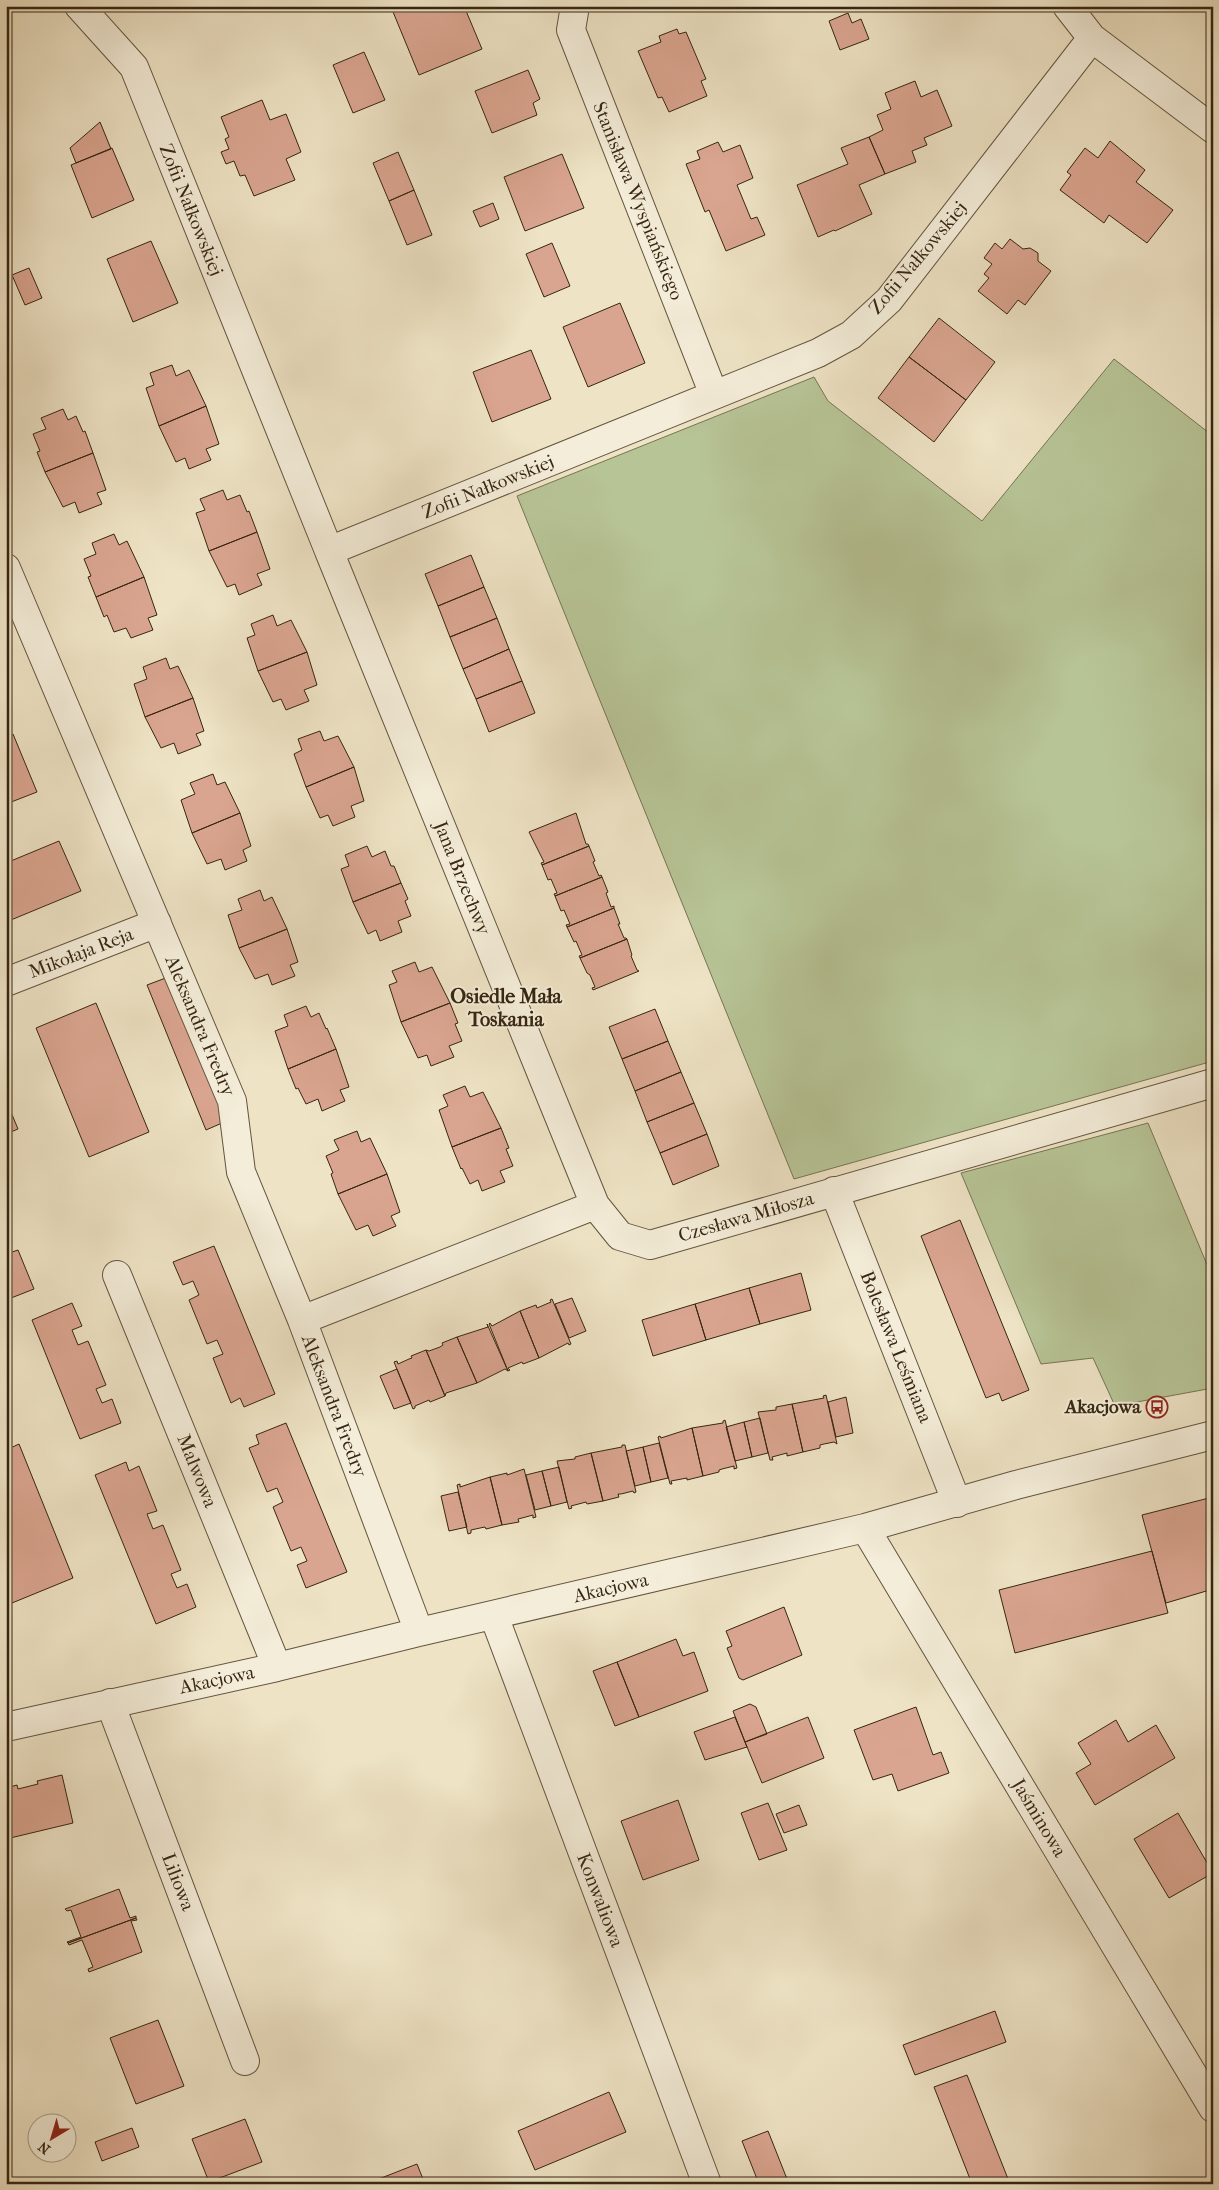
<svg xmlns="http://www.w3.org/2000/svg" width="1219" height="2190" viewBox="0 0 1219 2190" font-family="'IM FELL French Canon',serif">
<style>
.green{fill:#b7c496;stroke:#767554}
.building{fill:#daa590;stroke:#362612}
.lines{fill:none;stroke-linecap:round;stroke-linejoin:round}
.minor-casing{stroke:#64553f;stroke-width:30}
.minor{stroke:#f4edd9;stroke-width:28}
.labels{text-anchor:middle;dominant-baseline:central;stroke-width:4;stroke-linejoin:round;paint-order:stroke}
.street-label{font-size:19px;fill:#362612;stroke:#f4edd9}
.poi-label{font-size:19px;font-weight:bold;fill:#362612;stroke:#f4edd9;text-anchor:end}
.neighbourhood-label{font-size:20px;font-weight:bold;fill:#362612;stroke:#f4edd9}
</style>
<rect width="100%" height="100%" fill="#eee3c5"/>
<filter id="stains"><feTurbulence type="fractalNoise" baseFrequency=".004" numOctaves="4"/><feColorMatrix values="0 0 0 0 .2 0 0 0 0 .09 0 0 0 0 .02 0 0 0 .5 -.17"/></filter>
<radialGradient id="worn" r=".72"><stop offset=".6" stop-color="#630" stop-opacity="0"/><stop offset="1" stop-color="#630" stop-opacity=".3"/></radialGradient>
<path class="green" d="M1114,359l99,77v625l-419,118 -277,-683 297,-119 14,24 154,120z
M1148,1123l65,156v109l-98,18 -22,-48 -52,6 -80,-191z"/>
<path class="building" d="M393,6h71l18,43 -63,26 -28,-68z
M848,13l4,10 9,-4 8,20 -29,11 -11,-29z
M677,29l2,5 7,-2 20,47 -5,2 6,15 -38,16 -7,-15 -4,1 -20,-47 23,-9 -2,-6z
M364,52l21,48 -32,13 -20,-48z
M528,70l12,29 -7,4 4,12 -45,18 -17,-42z
M915,81l6,16 16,-7 15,36 -28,12 3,7 -15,6 4,11 -31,12 -16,-37 14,-7 -6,-15 14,-6 -6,-16z
M262,100l8,20 16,-6 15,38 -15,7 9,21 -41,16 -9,-21 -5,1 -6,-15 -8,3 -5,-12 8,-3 -4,-10 4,-2 -8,-20z
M100,122l11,27 -35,14 -6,-15z
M869,137l16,37 -26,11 13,29 -37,17 -1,-1 -16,7 -21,-52 51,-21 -7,-16z
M1110,141l35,29 -9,12 37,28 -26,33 -38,-28 -5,8 -44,-33 11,-15 -4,-3 18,-24 13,10z
M718,142l5,10 17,-7 13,33 -16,7 14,34 6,-2 8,18 -39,16 -17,-41 -4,2 -19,-48 14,-5 -3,-8z
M112,148l22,52 -42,18 -21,-53z
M398,152l16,38 -25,11 -16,-38z
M562,154l22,54 -59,23 -21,-54z
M414,190l18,45 -25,10 -18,-44z
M493,203l6,16 -19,8 -7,-16z
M1010,239l13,10 7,-1 8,5v8l13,10 -26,34 -7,-5 -11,14 -29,-23 11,-13 -5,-4 8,-10 -8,-6 11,-15 7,6z
M151,241l27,62 -45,19 -26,-63z
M552,243l18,43 -26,11 -18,-43z
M29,268l13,30 -17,7 -13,-30z
M620,303l25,60 -57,24 -25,-60z
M939,318l56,44 -29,38 -57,-43z
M531,350l20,49 -59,23 -19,-50z
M909,357l57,43 -32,42 -56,-44z
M172,365l4,11 13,-6 17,36 -47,20 -13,-38 8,-3 -4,-12z
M206,406l13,38 -13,5 5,11 -22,9 -4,-11 -9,4 -17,-36z
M63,409l5,11 8,-4 7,16 2,-1 8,22 -48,19 -8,-20 3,-1 -7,-17 13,-5 -5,-11z
M93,453l13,37 -9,3 5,11 -23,9 -4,-11 -12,5 -18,-35z
M223,490l4,10 13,-5 7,17 2,-1 8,21 -48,19 -13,-38 9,-3 -5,-11z
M257,532l13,37 -13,5 5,11 -23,10 -4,-11 -8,3 -18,-36z
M114,534l5,11 8,-4 17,36 -48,20 -8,-20 3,-1 -7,-17 12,-5 -4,-11z
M471,555l13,32 -46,19 -13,-32z
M144,577l13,38 -9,3 5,12 -22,8 -5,-10 -12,4 -7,-17 -3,2 -8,-20z
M484,587l13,31 -47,19 -12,-31z
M273,615l4,11 14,-6 16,32 -49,19 -11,-33 8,-3 -4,-11z
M497,618l12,31 -46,20 -13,-32z
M509,649l13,32 -46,18 -13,-30z
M307,652l10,33 -13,5 5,11 -23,9 -5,-11 -8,3 -15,-31z
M166,658l4,11 8,-3 15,32 -48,19 -11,-33 13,-5 -4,-12z
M522,681l13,32 -46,19 -13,-33z
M193,698l11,33 -8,3 5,11 -23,9 -4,-11 -13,5 -16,-31z
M320,731l4,10 14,-5 16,31 -48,20 -12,-33 8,-4 -4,-11z
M13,734l24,58 -31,12v-67z
M354,767l10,34 -13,5 4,11 -22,9 -5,-11 -8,3 -14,-31z
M213,774l4,11 8,-3 15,31 -48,20 -11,-33 14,-6 -5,-11z
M240,813l11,33 -8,4 4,11 -22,9 -4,-11 -14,5 -15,-31z
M576,813l10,31h2l1,2 -47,19 -1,-2 3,-1 -15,-30z
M59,841l22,50 -75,31v-59z
M367,846l5,11 13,-6 6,15h3l7,17 -48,19 -12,-33 8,-3 -4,-11z
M589,846l6,15 -2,1 6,14 2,-1 1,2 -47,19 -1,-2 3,-1 -6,-14 -3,1 -6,-15z
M602,877l6,15 -2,1 5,14 3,-1v2l-47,19 -1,-2 4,-1 -6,-14 -3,1 -6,-15z
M401,883l7,16 -3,2 6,15 -13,5 4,11 -22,9 -4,-11 -8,4 -15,-32z
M260,890l4,11 8,-4 15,32 -48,19 -11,-33 14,-5 -4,-11z
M614,908l6,16h-2l6,14h2l1,1 -47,19 -1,-2 3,-1 -6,-14 -2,1 -7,-15z
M287,929l11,33 -8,3 5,11 -23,9 -4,-11 -13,5 -16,-31z
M627,939l5,16 -1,1 6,14 2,1 -46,19 -1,-2 3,-1 -5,-12 -3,-2 -7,-15z
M415,962l4,10 13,-5 18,36 -49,19 -12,-37 8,-3 -5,-11z
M171,976l58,144 -23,10 -59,-145z
M96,1003l53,129 -60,25 -53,-129z
M450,1003l8,20 -3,1 7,17 -13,5 5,11 -23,9 -4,-11 -9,3 -17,-36z
M306,1006l5,11 8,-4 7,16 1,-1 9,21 -48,20 -13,-38 13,-5 -4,-11z
M655,1009l13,32 -46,18 -13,-32z
M668,1041l13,31 -46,19 -13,-32z
M336,1049l13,38 -9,3 5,11 -23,10 -4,-12 -12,5 -8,-16 -2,1 -8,-20z
M681,1072l13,31 -47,19 -12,-31z
M465,1086l5,11 13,-5 18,36 -49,19 -13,-37 9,-4 -5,-11z
M6,1100l12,29 -12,5z
M694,1103l13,31 -47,19 -13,-31z
M501,1128l8,20 -3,1 7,17 -13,5 5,11 -23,9 -4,-11 -8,4 -8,-16 -1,1 -9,-22z
M357,1131l4,11 9,-4 17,36 -49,20 -7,-20 2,-1 -7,-17 13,-6 -5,-10z
M707,1134l12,32 -46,19 -13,-32z
M387,1174l13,38 -9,4 5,10 -23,10 -5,-11 -12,5 -18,-36z
M960,1220l69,170 -27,11 -3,-8 -13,5 -65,-162z
M214,1246l61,148 -31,13 -4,-9 -9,5 -18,-45 10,-4 -6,-14 -10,4 -18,-44 10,-5 -6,-14 -10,4 -10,-23z
M18,1250l16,39 -28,11v-46z
M801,1273l10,37 -51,14 -11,-36z
M749,1288l11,36 -54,16 -11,-36z
M572,1298l14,33 -17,7 -14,-34z
M552,1299l19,45 -2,1 -1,-2 -29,15 -19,-47 16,-6 1,3 14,-6 -1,-2z
M72,1303l10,23 -10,4 6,15 10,-4 18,44 -10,4 6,14 10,-4 9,24 -41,16 -48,-119z
M695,1304l11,36 -53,16 -11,-36z
M520,1311l19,47 -16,6 -1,-2 -14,6 2,2 -2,1 -19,-47 1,-1 2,3z
M487,1324l21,47 -3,-2 -28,14 -20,-46 31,-10z
M457,1337l20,46 -31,10 -1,3 -19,-46 3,1 11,-4 3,-2 -1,-2z
M426,1350l19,46 -15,6 -1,-2 -14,6v2l-2,1 -19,-47 3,-1 1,3 11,-5 3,-1 -1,-2z
M397,1369l14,34 -17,6 -14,-33z
M826,1395l11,49 -3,-2 -10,2 -4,1v3l-17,4 -11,-48 32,-6 -1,-2z
M846,1397l7,36 -17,4 -8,-35z
M792,1404l11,48 -16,4v-3l-15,4 1,3h-3l-12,-48 18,-2v-3z
M760,1418l8,35 -16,4 -8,-35z
M725,1420l12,48 -3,1v-3l-12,3 -3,1v2l-16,4 -11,-48 31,-5v-2z
M744,1422l8,35 -17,4 -9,-34z
M286,1423l61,149 -41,16 -9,-23 10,-4 -6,-14 -10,4 -18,-44 10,-5 -6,-14 -10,4 -18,-44 10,-4 -3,-9z
M692,1428l11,48 -16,4v-2l-16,3 1,3h-2l-12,-47 2,-1 1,2z
M659,1443l9,35 -17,4 -8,-35z
M19,1444l54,134 -61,25 -6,-13v-140z
M622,1445h3l11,47 -2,1 -1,-2 -12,3h-3l1,3 -16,4 -12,-48 31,-6z
M643,1447l8,35 -16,4 -9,-35z
M591,1453l12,48 -16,3 -1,-2 -15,4 1,2 -3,1 -12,-48 18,-2v-2z
M126,1462l3,9 10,-5 18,45 -10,3 6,15 10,-4 18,45 -10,4 6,14 10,-4 9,23 -40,17 -61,-149z
M559,1467l8,35 -16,4 -9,-35z
M524,1469l12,48 -3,1v-3l-11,3 -4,1 1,3 -17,3 -12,-48 17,-4v2z
M542,1471l9,35 -16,4 -9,-35z
M490,1477l12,48 -16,4 -1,-2 -5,1 -9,2v3l-3,1 -11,-49 3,-1v3z
M458,1492l9,35 -18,4 -8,-35z
M1213,1497v92l-47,14 -24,-88z
M1152,1551l16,62 -153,40 -16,-63z
M784,1607l18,48 -59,25 -4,-2 -12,-30 5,-2 -6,-15z
M676,1639l7,17 11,-4 14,39 -69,26 -22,-55z
M617,1662l22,55 -24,9 -22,-55z
M750,1704l6,3 11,27 -22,8 -12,-31z
M916,1707l17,48 8,-3 8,21 -51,18 -6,-17 -19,6 -19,-50z
M735,1717l12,30 -42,13 -11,-28z
M808,1717l16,41 -62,25 -17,-41z
M1116,1720l12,22 28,-17 19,33 -80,47 -19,-32 15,-9 -13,-21z
M62,1775l11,48 -67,16v-51l11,-3 1,4 20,-5 -1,-3z
M678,1800l21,60 -56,20 -22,-59z
M768,1803l19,47 -28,10 -18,-47z
M799,1805l8,20 -23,8 -8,-19z
M1178,1813l35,60 -44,25 -35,-59z
M119,1889l11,29 6,-2v2l-68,25 -1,-1 14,-5 -10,-27 -4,1 -2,-2z
M136,1918l1,2 -6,1 11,31 -53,20 -1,-3 5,-2 -11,-27 -13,5 -1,-2z
M995,2011l11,31 -91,33 -12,-30z
M158,2020l26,66 -48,18 -26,-66z
M967,2075l43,109h-38l-38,-97z
M609,2092l17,40 -91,38 -17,-39z
M245,2119l17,43 -53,20 -17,-43z
M132,2128l7,19 -37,14 -7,-19z
M768,2131l21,53h-30l-17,-43z
M417,2164l8,20h-59z"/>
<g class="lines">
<g class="minor-casing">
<path id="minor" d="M79,6l55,61 195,484 489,-198 33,-18 38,-35 203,-262
M575,6l-4,24 143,365
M1067,6l25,32 121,91
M329,551l266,654
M6,568l226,533 9,71 61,148 117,312
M6,982l151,-59
M834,1191l123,312
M117,1275l160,392
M302,1320l293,-115 25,31 30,9 563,-162
M865,1528l348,580
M494,1616l213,568
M110,1703l135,358
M6,1727l271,-60 142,-35 446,-104 151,-43 197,-50"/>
</g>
<use href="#minor" class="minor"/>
</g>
<defs>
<g id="bus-ring" transform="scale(1.125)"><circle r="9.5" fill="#f4edd9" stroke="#8f2418" stroke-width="1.5"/><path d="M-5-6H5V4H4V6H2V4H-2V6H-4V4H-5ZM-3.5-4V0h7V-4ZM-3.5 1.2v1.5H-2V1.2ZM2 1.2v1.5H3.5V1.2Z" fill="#8f2418"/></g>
</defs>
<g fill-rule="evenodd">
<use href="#bus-ring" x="1157" y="1407"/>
</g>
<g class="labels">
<g class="street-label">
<text transform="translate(638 201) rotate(68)">Stanisława Wyspiańskiego</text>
<text transform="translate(191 210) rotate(68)">Zofii Nałkowskiej</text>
<text transform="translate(918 258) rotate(-50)">Zofii Nałkowskiej</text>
<text transform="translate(488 487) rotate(-22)">Zofii Nałkowskiej</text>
<text transform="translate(462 878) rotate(68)">Jana Brzechwy</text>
<text transform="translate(81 953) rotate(-21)">Mikołaja Reja</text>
<text transform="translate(200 1026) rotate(67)">Aleksandra Fredry</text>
<text transform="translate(746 1217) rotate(-16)">Czesława Miłosza</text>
<text transform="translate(896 1347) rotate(68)">Bolesława Leśmiana</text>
<text transform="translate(334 1406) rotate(69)">Aleksandra Fredry</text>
<text transform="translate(197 1471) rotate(68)">Malwowa</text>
<text transform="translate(611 1588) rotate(-13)">Akacjowa</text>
<text transform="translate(217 1680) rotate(-12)">Akacjowa</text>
<text transform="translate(1039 1818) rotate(59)">Jaśminowa</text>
<text transform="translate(178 1882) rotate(69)">Liliowa</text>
<text transform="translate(600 1900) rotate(69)">Konwaliowa</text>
</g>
<g class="poi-label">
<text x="1141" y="1407">Akacjowa</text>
</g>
<g class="neighbourhood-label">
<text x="506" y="996">Osiedle Mała<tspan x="506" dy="23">Toskania</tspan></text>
</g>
</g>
<rect width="1219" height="2190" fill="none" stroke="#eee3c5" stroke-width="25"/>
<rect x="8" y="8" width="1204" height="2175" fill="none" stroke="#362612" stroke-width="2.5"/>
<rect x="12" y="12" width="1194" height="2165" fill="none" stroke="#362612"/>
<g transform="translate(52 2138) rotate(218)"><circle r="24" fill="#f4edd9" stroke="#a89d89"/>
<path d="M0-4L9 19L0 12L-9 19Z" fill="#8f2418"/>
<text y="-8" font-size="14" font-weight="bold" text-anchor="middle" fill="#362612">N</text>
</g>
<rect width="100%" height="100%" filter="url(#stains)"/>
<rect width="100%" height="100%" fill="url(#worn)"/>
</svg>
